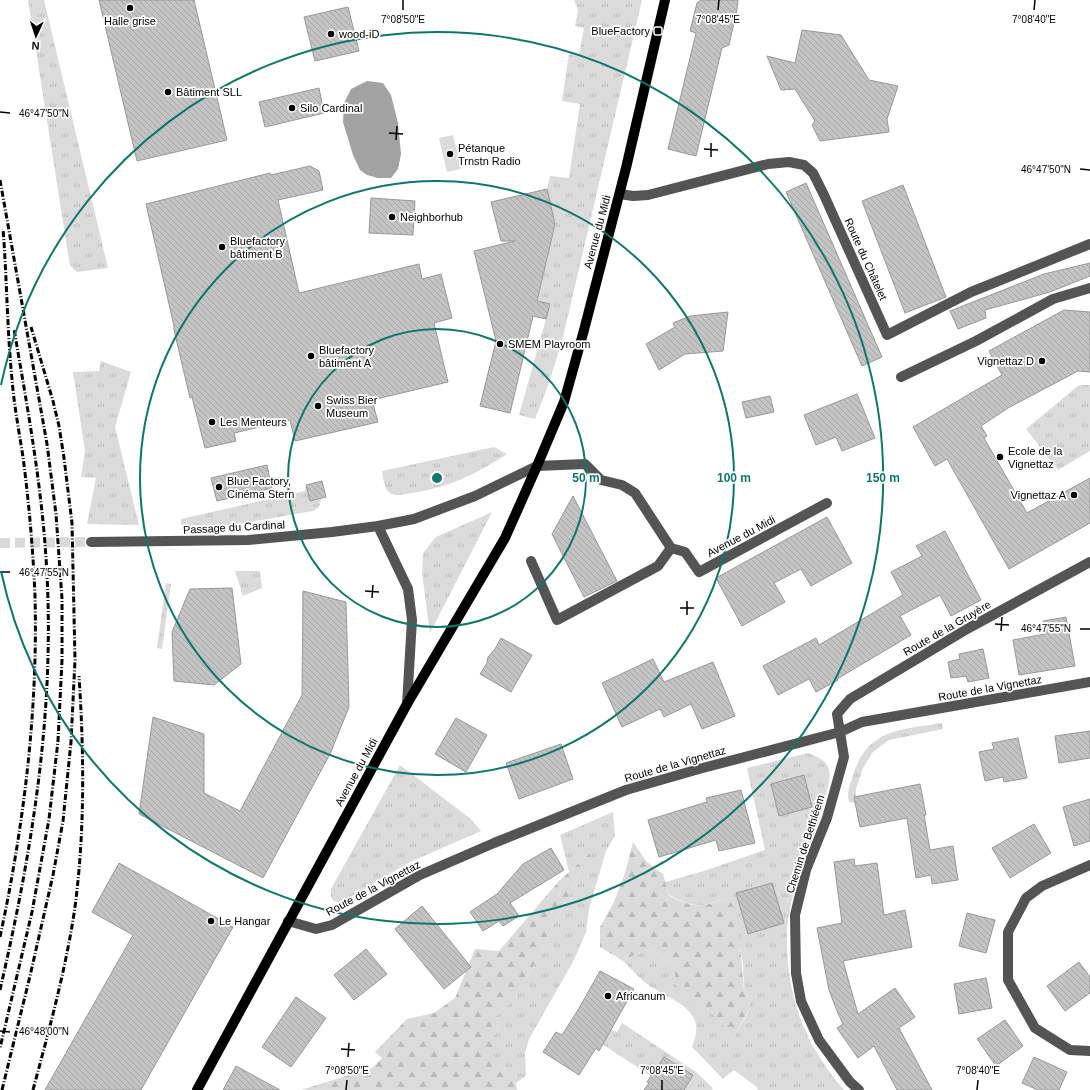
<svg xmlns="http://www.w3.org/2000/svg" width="1090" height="1090" viewBox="0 0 1090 1090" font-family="Arial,sans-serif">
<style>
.grass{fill:url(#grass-tufts)}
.forest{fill:url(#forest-firs)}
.garden{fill:#dbdbdb}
.water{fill:#a2a2a2}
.building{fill:url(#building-back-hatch);stroke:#989898}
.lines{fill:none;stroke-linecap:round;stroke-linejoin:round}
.minor-tunnel{stroke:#d9d9d9;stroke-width:10;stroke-dasharray:10 5;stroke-linecap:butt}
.minor{stroke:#545454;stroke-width:10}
.major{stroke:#000;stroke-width:10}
.rail{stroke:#000;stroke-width:3;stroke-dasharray:6 2 1 2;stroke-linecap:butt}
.ticks{fill:none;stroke:#000;stroke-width:1.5}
.ring{fill:none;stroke:#0f766e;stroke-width:2}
.poi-dot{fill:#000;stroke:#fff;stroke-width:1.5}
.labels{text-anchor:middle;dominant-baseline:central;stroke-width:3.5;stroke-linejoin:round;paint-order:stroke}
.poi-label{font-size:11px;fill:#000;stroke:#fff;text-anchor:start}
.street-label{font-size:11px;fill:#000;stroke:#fff}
.ticks-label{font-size:10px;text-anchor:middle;fill:#000;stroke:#fff;stroke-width:3.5;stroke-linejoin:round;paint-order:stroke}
.centre{fill:#0f766e;stroke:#fff;stroke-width:2}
.ring-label{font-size:12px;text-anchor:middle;font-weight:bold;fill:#0f766e;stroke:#fff;stroke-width:3.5;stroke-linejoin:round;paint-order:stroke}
</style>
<defs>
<pattern id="grass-tufts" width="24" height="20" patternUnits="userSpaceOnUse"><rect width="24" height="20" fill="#dbdbdb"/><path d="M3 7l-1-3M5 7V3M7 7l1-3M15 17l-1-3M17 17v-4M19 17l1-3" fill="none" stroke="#bababa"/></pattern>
<pattern id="forest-firs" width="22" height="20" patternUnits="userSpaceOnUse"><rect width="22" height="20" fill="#dbdbdb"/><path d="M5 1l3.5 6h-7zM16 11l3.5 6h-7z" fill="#bababa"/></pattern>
<pattern id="building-back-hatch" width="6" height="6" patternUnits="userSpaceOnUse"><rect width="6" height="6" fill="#c4c4c4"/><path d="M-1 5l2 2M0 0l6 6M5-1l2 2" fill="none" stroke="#a7a7a7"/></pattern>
</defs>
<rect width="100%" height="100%" fill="#fff"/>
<path class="grass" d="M28,0h16l64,268 -31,4 -7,-6z
M574,0h68l-79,337 -14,46 -14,36 -16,-4 31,-110 -13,-4 18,-77 -8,-35 3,-13 19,2 11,-74 -18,-3 7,-47 10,1 5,-27 -9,-2 3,-16z
M101,361l30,11 -16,55 24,98 -52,-1 9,-46 -15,-1 4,-26 -12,-79 26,-1z
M1079,385h11v66l-32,19 -32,-41z
M494,447l13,7c-31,20 -59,34 -96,39 -7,1 -15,4 -21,0 -6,-4 -7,-16 -8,-22z
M306,485l4,16 11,-3c0,7 -2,10 -8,13l-63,11 -21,3h-48v-6l124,-28z
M492,512l-62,121 -8,-60 1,-20 13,-16z
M235,571h25l2,17 -19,8z
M166,583l5,1 -9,65 -5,-1z
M942,723l1,6 -54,11 -16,12 -10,16 -7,21v14l-7,-1c-3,-10 2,-18 4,-27 15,-47 48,-45 89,-52z
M808,753c8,3 18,7 21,16 2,10 -2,21 -4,30 -3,10 -6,21 -10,32 -4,12 -10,24 -14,36 -6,19 -15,52 -14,71 0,61 18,107 57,152h-87l1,-2 -24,-18 -11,9 -31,-32c16,-38 -17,-44 -42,-61 -10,-6 -18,-17 -27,-25l15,-8 13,-4 24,17v17l32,25 13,13 13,18 20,-36 -9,-13 -1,-25 -4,-24 -12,-43c-26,10 -32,10 -58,-3l-4,-13 39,-11 61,-21 -18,-82z
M400,765l71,54 10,12 -71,31 -65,38 -7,2 -4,-1 -3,-4v-8z
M613,812l2,24 -9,15 -17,58 -3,23 -12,28 -45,79 -4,14 1,23 -10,7 -24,-25v-19l7,-13 -1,-13 18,-16 1,-7 8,-10 17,-28 10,-26 14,-25 18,-37 11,-15 -26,23 -9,-37z
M622,1023l74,49 17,16 -1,2h-28l9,-15 -29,-18 -13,19 -49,-32 9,-15 6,3z"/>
<path class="forest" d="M633,842l14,20 16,12 6,22c26,12 32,12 58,2l10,13 7,79 9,13 -9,15 -11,21 -13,-18 -13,-13 -17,-2 -15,-23v-17l-24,-17 -13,4 -15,8 -23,-14v-20l14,-25 11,-29z
M597,847l-13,17 -18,37 -14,25 -10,26 -17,28 -8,10 -1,7 -18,16 1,13 -7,13v18l24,26 1,7h-216l71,-22 10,-10 -7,-6 32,-33 27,-6 21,-15 20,-49 24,2 60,-70z"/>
<path class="garden" d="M453,135l8,34 -14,3 -8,-34z"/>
<path class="water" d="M367,81l16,2 8,12 7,28 3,31 -3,15 -7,9h-13l-11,-3 -7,-5 -7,-15 -10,-33 1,-19 7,-14z"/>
<path class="building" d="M99,0h95l33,140 -90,21z
M701,0h37l-1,9 -8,36 -7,3 -26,108 -28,-7 28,-116 -6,-2 7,-28z
M348,7l11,44 -44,10 -11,-44z
M802,30l39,5 28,45 29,6 -11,33 2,13 -69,9 -8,-16 3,-4 -20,-32 -14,1 -14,-34 28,7z
M319,88l5,25 -59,14 -6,-25z
M310,166l9,5 4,19 -45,10 21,93 120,-29 3,15 19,-5 11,44 -18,5 14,59 -76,18 6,22 -83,19 -5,-21 -56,13 2,8 -31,7 -13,-51 -2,1 -16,-68v-4l-28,-122 124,-31 1,2z
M806,183l76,174 -20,9 -76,-174z
M903,185l43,112 -41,16 -43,-112z
M547,189l8,35 -18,77 13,3 -4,15 -13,-3 -23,97 -30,-7 16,-65 -22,-90 41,-10h-14l-10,-39z
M371,198l44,3 -2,34 -44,-2z
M1090,263v13l-40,16 -65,18 1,8 -28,11 -8,-18 94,-37z
M1064,310l26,2v60l-12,-1 -70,37 -27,18 6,10 -3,2 43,75 63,-35v45l-81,46 -62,-110 -12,7 -22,-39 89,-52 -13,-24z
M728,312l-5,39 -38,3 -26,16 -13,-26 29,-17 -2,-4 17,-7z
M857,394l18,44 -33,13 -6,-14 -20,8 -12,-30z
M770,396l4,16 -28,6 -4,-16z
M267,465l5,23 -55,13 -6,-23z
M322,481l4,16 -16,4 -4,-16z
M573,496l44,85 -33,16 -32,-63z
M827,517l25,46 -41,23 -10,-17 -27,14 11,19 -43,24 -26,-48z
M945,531l36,69 -30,16 -11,-21 -40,21 11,19 -74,44 1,1 -22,12 -7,-13 -31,16 -15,-29 53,-28 3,7 84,-50 -12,-23 31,-16 -6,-10z
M232,588l9,76 -27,21 -40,-4 -2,-49 18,-43z
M303,591l43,11 3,105 -19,47 -67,124 -124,-64 14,-97 51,17v59l36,18 62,-116z
M1066,617l9,49 -56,9 -6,-35 32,-6 -2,-13z
M501,638l31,17 -21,37 -31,-18 7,-11 1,-6 7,-8z
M983,649l6,29 -21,4 -2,-6 -15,2 -3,-16 12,-3 -1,-5z
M653,659l11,23 49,-20 22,54 -33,13 -11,-25 -27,13 -4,-8 -38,18 -20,-44z
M456,718l31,17 -21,37 -31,-18z
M1090,731v27l-31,5 -4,-27z
M1018,738l9,40 -23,4 -1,-5 -18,4 -6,-29 15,-3 -2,-6z
M561,744l12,35 -54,20 -13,-36z
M804,775l8,32 -33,9 -8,-32z
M920,784l6,31h-2l6,35 23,-4 5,34 -26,4 -1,-9 -15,3 -9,-60 -47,9 -6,-30z
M741,790l14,53 -36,8 -3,-11 -57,17 -11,-37 59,-18 -1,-4z
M1090,799v42l-16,5 -11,-39z
M1034,824l17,29 -41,25 -18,-30z
M551,848l13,22 -54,33 9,13 -16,10 -4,-5 -16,10 -13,-19 27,-18 26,-30z
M854,859l1,7 22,-3 7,52 21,-5 7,37 -69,14 15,53 37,-26 20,29 -16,11 33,62h-35l-23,-44 -16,12 -21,-30 6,-4 -6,-13 -8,-21 -12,-62 25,-5 -8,-61z
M119,863l114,64 -92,163h-96l88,-155 -41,-23z
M772,883l12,40 -36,11 -12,-41z
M422,906l49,61 -27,22 -49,-60z
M967,913l28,7 -9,33 -27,-7z
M366,949l21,25 -33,26 -20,-25z
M1079,962l11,15v16l-25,18 -18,-25z
M600,971l34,18 -35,62 -3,-3 -17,27 -36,-23 13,-20 6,3 16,-25z
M986,978l6,30 -33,6 -5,-30z
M296,997l30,21 -35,49 -29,-20z
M1005,1020l18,26 -27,20 -19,-27z
M664,1057l29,18 -9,15h-40l5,-7 -2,-1z
M1034,1057l33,15 -8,18h-21l-16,-7z
M236,1066l44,24h-57z"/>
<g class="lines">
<path class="minor-tunnel" d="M0,543l91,-1"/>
<path class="minor" d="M620,194l13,2 15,-1 120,-31 21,-2 15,3 9,8 11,22 63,140 84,-43 119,-48
M901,377l75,-36 77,-42 37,-11
M378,526l30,63 4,31 -5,84
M91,542l157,-2 84,-8 46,-6 36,-7 61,-23 62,-30 48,-2 16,16 21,5 13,8 36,55
M531,561l26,59 101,-54 13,-18 14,4 14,20 128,-69
M1090,865l-48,21 -16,12 -18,34v48l27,48 35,22 20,1
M288,921l28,8 16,-4 88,-50 74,-32 132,-53 73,-21 141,-37 22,-10 228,-40
M859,1090l-9,-8 -31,-42 -18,-39 -5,-28 -1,-58 11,-45 21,-52 17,-61 -7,-43 13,-15 117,-70 123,-67"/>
<path class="major" d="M197,1090l210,-386 98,-166 32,-72 27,-64 20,-72 42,-162 39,-168"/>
<path class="rail" d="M0,180l47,264 9,70 6,85v61l-4,81 -9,78 -17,93 -32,136
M0,937c24,-112 38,-227 35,-341 -2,-47 -6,-93 -12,-139 -4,-26 -9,-52 -11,-78 -5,-50 -5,-100 -9,-150
M0,990c33,-143 56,-285 46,-432 -5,-77 -19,-153 -32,-229
M2,1090l28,-114 23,-101 10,-54 8,-79 4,-82 -3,-137 -8,-65 -5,-32 -6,-25 -22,-74
M33,1090c16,-60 33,-121 42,-183 10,-77 9,-154 4,-231"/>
</g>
<path class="ticks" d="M403,10v-10M718,10l1,-10M1034,10l1,-10M0,112l10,1M389,133l14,1M396,140l1,-14M704,149l14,1M711,157v-14M1080,169l10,1M0,572h10M365,591l14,1M372,598l1,-13M680,608h14M687,615v-14M995,624l14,1M1080,629h10M1001,631l1,-14M0,1031l10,1M341,1049l14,1M348,1057l1,-14M346,1090l1,-10M662,1090v-10M977,1090l1,-10"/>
<g class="ring">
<circle cx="437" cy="478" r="149"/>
<circle cx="437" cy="478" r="297"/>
<path d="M1 385A446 446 0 1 1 1 571"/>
</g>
<g class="poi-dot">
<circle cx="130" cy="8" r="4"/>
<rect x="654" y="27" width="8" height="8" rx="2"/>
<circle cx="331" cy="34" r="4"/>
<circle cx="168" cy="92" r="4"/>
<circle cx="292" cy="108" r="4"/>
<circle cx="450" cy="154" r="4"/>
<circle cx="392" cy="217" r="4"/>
<circle cx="222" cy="247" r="4"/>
<circle cx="500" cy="344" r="4"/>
<circle cx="311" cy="356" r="4"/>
<circle cx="1042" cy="361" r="4"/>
<circle cx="318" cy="406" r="4"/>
<circle cx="212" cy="422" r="4"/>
<circle cx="1000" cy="457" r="4"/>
<circle cx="219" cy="487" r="4"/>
<circle cx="1074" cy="495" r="4"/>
<circle cx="211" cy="921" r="4"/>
<circle cx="608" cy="996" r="4"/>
</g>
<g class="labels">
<g class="poi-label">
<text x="130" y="21" text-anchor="middle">Halle grise</text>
<text x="650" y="31" text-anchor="end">BlueFactory</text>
<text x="339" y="34">wood-iD</text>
<text x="176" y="92">Bâtiment SLL</text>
<text x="300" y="108">Silo Cardinal</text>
<text x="458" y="148">Pétanque<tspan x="458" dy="13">Trnstn Radio</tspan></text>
<text x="400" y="217">Neighborhub</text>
<text x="230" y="241">Bluefactory<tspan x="230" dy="13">bâtiment B</tspan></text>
<text x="508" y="344">SMEM Playroom</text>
<text x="319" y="350">Bluefactory<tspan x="319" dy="13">bâtiment A</tspan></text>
<text x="1034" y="361" text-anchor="end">Vignettaz D</text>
<text x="326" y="400">Swiss Bier<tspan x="326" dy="13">Museum</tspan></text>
<text x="220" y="422">Les Menteurs</text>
<text x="1008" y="451">Ecole de la<tspan x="1008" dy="13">Vignettaz</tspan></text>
<text x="227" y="481">Blue Factory,<tspan x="227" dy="13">Cinéma Stern</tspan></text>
<text x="1066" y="495" text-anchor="end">Vignettaz A</text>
<text x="219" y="921">Le Hangar</text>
<text x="616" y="996">Africanum</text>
</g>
<g class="street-label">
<text transform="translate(597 232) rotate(-75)">Avenue du Midi</text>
<text transform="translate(866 259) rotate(66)">Route du Châtelet</text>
<text transform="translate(234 527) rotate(-3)">Passage du Cardinal</text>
<text transform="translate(741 536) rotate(-28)">Avenue du Midi</text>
<text transform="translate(947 628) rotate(-30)">Route de la Gruyère</text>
<text transform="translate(990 688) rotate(-10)">Route de la Vignettaz</text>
<text transform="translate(675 764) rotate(-16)">Route de la Vignettaz</text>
<text transform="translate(356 772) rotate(-61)">Avenue du Midi</text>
<text transform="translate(805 844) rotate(-72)">Chemin de Bethléem</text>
<text transform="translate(373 888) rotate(-28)">Route de la Vignettaz</text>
</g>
</g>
<g class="ticks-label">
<text x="403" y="23">7°08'50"E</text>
<text x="718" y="23">7°08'45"E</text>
<text x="1034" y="23">7°08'40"E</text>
<text x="44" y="117">46°47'50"N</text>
<text x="1046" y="173">46°47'50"N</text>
<text x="44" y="576">46°47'55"N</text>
<text x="1046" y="632">46°47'55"N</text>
<text x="44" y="1035">46°48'00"N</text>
<text x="347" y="1074">7°08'50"E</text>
<text x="662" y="1074">7°08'45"E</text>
<text x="978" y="1074">7°08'40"E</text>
</g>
<circle cx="437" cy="478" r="6" class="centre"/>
<g class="ring-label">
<text x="586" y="482">50 m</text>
<text x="734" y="482">100 m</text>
<text x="883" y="482">150 m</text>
</g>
<g transform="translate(36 36) rotate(183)" stroke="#ffffff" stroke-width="3" paint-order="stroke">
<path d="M0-3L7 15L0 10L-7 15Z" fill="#000000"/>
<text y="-6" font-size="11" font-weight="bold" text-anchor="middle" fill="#000000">N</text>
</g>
</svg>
